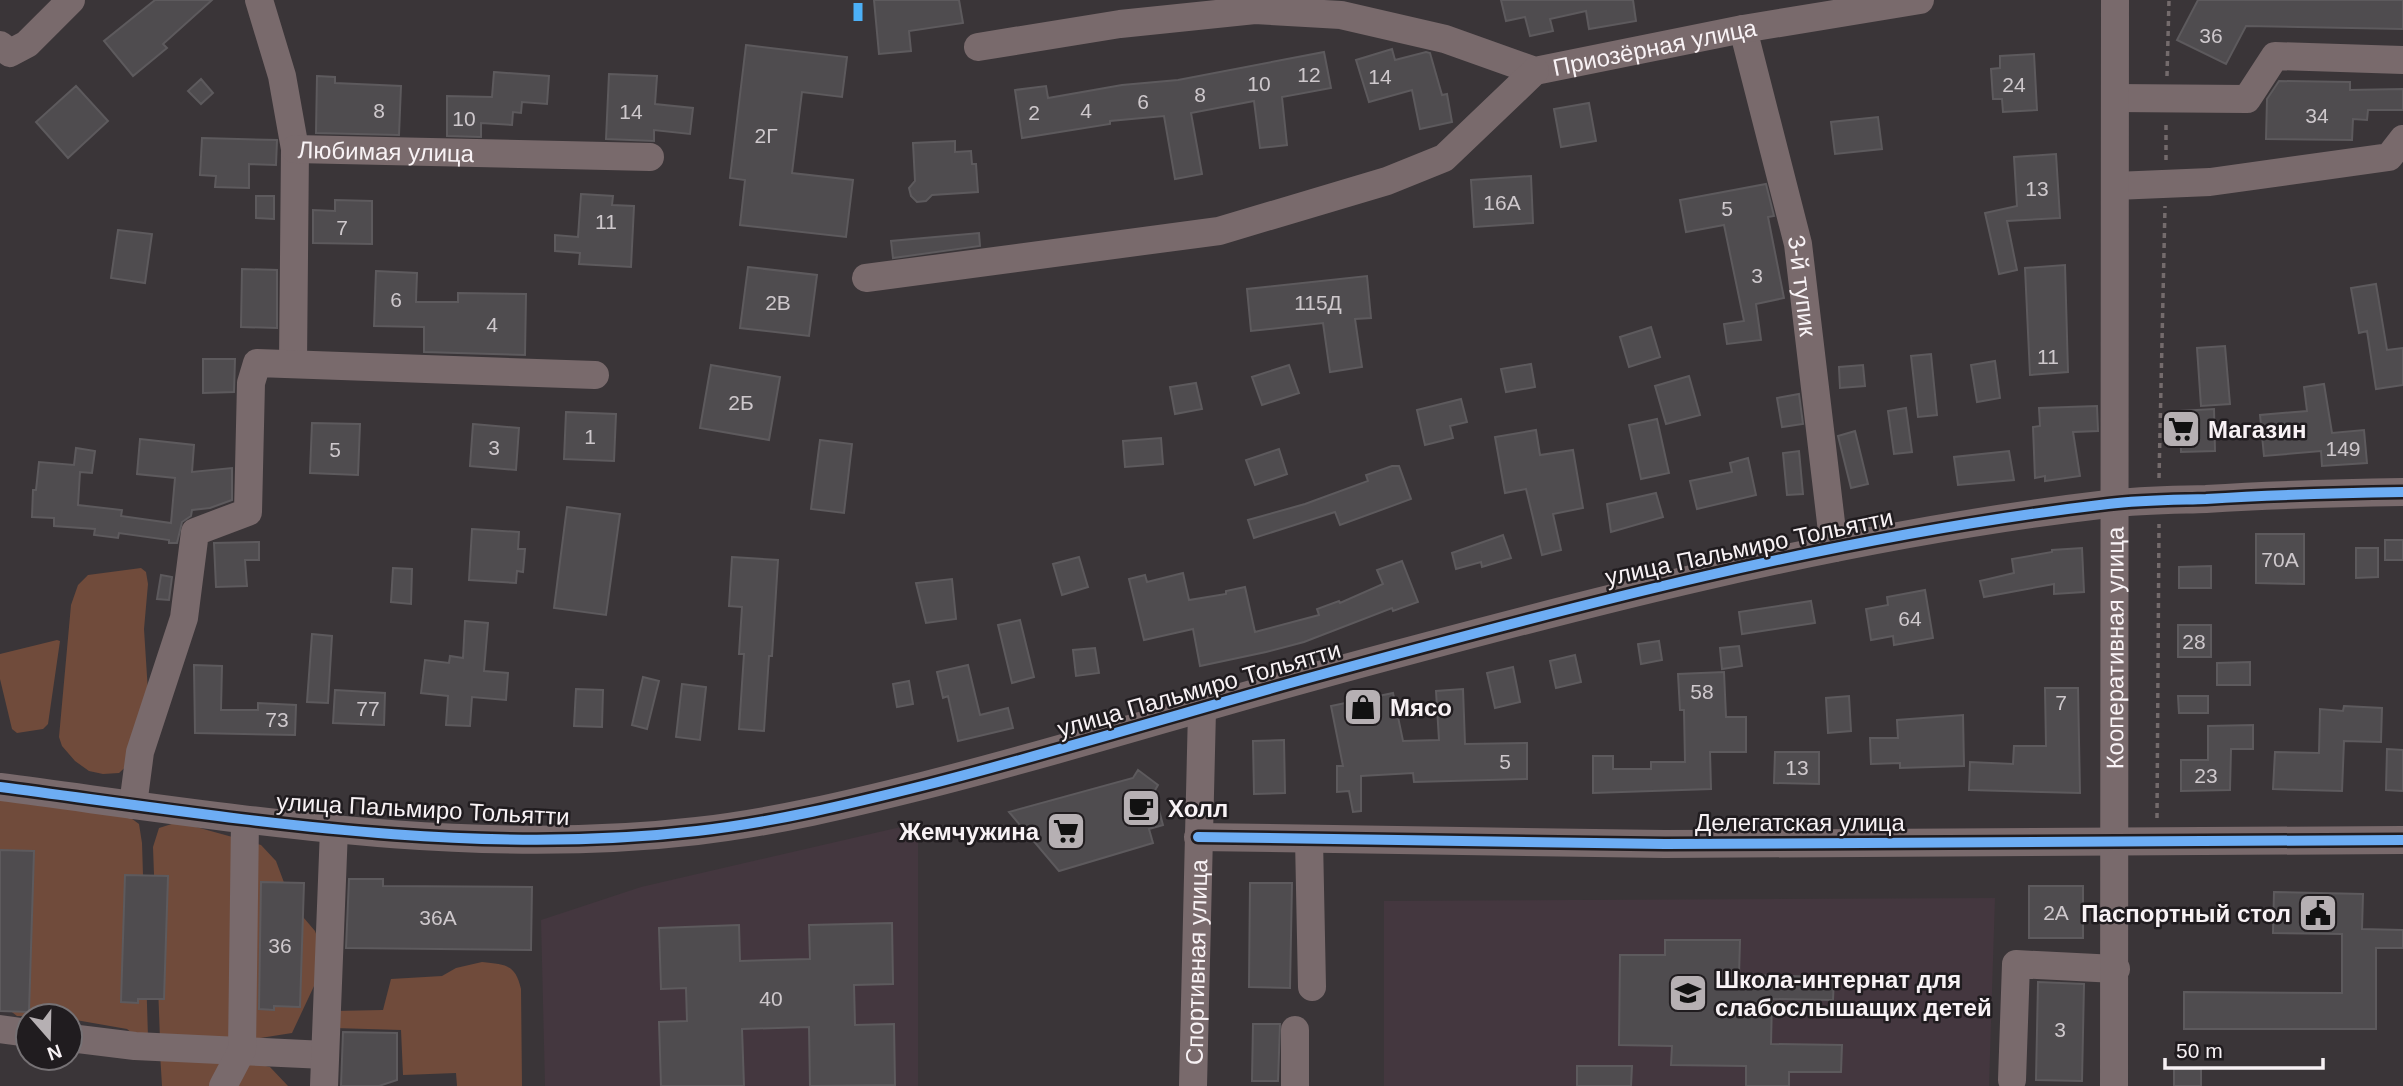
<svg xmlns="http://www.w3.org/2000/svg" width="2403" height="1086" viewBox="0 0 2403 1086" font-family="Helvetica,sans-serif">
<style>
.built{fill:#44373f}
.green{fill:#704b3b}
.building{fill:#4f4c4f;stroke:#5d5a5d;stroke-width:2}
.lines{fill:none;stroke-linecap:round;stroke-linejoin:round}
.path{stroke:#746b6c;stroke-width:3.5;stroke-dasharray:5 5;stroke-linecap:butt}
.minor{stroke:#796a6c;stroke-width:28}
.quiet{stroke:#4cb0f7;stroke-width:9;stroke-dasharray:18 9;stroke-linecap:butt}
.cycleway-casing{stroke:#201c1f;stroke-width:15}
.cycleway{stroke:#6dadf4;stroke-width:10}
.labels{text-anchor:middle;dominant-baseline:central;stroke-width:5;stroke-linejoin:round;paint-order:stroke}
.number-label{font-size:21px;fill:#cec8cc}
.street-label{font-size:24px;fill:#f8f2f5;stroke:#201c1f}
.poi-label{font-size:24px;font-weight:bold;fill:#f8f2f5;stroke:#201c1f;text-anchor:start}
</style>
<rect width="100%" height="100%" fill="#3a3538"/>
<path class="built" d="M918,823v263h-373l-4,-166 100,-33z
M1995,898l-6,188h-605v-185z"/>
<path class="green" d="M141,568l5,4 2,12 -4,45 4,63 -17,70 -12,11 -16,1 -14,-3 -14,-10 -13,-15 -3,-9 12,-132 7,-20 10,-10z
M57,640l3,1 -12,83 -5,5 -26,4 -5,-4 -12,-50v-25z
M0,797l124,16 15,11 3,19 6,194 -7,4 -14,-12 -57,-10v-3h-53l-17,-13z
M178,822l83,23 15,16 16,43 23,27 8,22 -1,16 -30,64 -70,11 -62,-4 -7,-193 6,-19z
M482,962c23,3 33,1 39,27l1,97h-65l-1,-13 -53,2 -2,-45 -67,-2v-17l49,-1 8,-31 51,-3 14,-8z
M160,1053l64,3 46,11 18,19h-126z"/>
<path class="building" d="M155,0h57l-49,44 4,4 -34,28 -29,-35z
M874,0h85l4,23 -54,8 2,20 -32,3z
M1501,0h132l3,21 -47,8 -3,-18 -36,8 3,12 -23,5 -5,-19 -19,4z
M2198,0h205v29l-157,-3 -20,38 -49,-24z
M746,45l101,12 -5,40 -40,-5 -10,81 61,7 -7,57 -106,-12 5,-45 -15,-2z
M1392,49l3,11 31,-8 4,1 12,42 5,-1 5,28 -32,7 -8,-39 -43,12 -13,-42z
M1324,52l7,36 -49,9 5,48 -27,3 -6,-47 -63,12 11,61 -27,5 -11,-63 -54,5v3l-88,14 -7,-48 31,-4 2,12 74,-13 56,-5z
M2034,54l3,56 -34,2 -1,-13h-9l-2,-30 9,-1v-12z
M494,72l55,4 -2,28 -25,-2 -1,11 -8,-1 -1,13 -31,-2v14l-34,-1v-40l45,1z
M609,74l48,2 -2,28 38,4 -3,26 -36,-4v11l-48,-2z
M317,76l18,1v6l66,3 -2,49 -83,-2z
M201,79l12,14 -12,11 -13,-13z
M2279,81l71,1v8l53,-1v21h-35l-1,10 -14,-1 -1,21 -86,-1 1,-40z
M76,86l32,35 -40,37 -32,-36z
M1589,103l7,38 -35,6 -7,-38z
M1878,117l4,32 -47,5 -4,-32z
M202,138l75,2 -1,25 -27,-1v24l-34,-1 1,-11 -16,-1z
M955,141v11l16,-1 1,13h4l2,28 -46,3 -6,6 -9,1 -6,-6 -2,-8 6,-7 -2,-38z
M2056,154l4,64 -53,3 10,49 -18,4 -14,-61 32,-7 -3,-49z
M1531,176l2,47 -59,4 -3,-47z
M1766,184l8,32 -6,1 16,81 -28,6 5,36 -34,4 -3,-20 20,-3 -20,-96 -38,7 -6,-32z
M581,194l32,2 -1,9 22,1 -3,61 -52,-3 1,-11 -25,-2v-16l23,2z
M256,196h18v23l-18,-1z
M335,200l37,1v43l-59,-1v-33l22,1z
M118,230l34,4 -7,49 -34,-5z
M979,233l1,13 -87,12 -2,-17z
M2065,265l3,107 -38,3 -5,-107z
M748,267l69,8 -8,61 -69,-8z
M242,269l35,1v58l-36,-1z
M376,271l41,2 -1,29h42v-9l68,1 -1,61 -101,-3v-25l-50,-1z
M1367,276l4,42 -16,1 7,48 -32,5 -7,-49 -72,8 -4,-42z
M2376,284l11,66 16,-2v37l-27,4 -9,-58 -8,2 -8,-45z
M1651,327l9,30 -31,10 -9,-30z
M2225,346l5,58 -29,2 -4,-58z
M1931,354l6,61 -19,2 -7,-61z
M203,359h32l-1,33 -31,1z
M1995,361l5,37 -23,4 -6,-37z
M1531,364l4,23 -29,5 -5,-23z
M711,365l69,12 -11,63 -69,-12z
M1289,365l10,28 -37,12 -10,-28z
M1863,365l2,21 -25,2 -1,-21z
M1689,376l11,39 -34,9 -11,-38z
M1196,383l6,26 -27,5 -5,-27z
M2324,384l8,49 32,-3 3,33 -45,3 -1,-15 -57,5 -4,-41 47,-4 -3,-24z
M1799,394l4,30 -21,3 -5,-29z
M1461,399l6,23 -17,4 3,12 -28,7 -8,-35z
M2097,406l1,25 -25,1 7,44 -35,5v-5l-10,2 -2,-51 7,-1 -1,-18z
M1906,408l6,44 -18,2 -6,-43z
M2214,409l1,42 -34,1 -1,-41z
M566,412l50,2 -2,47 -50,-2z
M1657,419l12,54 -28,6 -12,-54z
M312,423l48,1 -2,51 -48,-2z
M473,424l46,4 -3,42 -46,-4z
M1536,430l4,25 33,-5 10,58 -30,6 8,36 -19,5 -16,-66 -21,4 -10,-56z
M1855,431l13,53 -17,4 -13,-52z
M1161,438l2,26 -38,3 -2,-26z
M140,439l54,6 -2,27 40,-4v32l-22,8 -18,2 -1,6 -9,6 -5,21h-8v-3l-50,-7 -1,5 -24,-3 1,-6 -41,-3v-8l-22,-1 1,-27h3l3,-28 35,3 2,-17 19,3 -3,22 -12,-1 -2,33 44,5 -1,6 50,7 4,-45 -38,-4z
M820,440l32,4 -8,69 -33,-4z
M1279,449l8,25 -32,11 -9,-25z
M1799,451l4,43 -16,1 -4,-42z
M2009,451l5,29 -56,5 -4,-28z
M1748,458l8,37 -59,14 -7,-28 42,-9 -2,-9z
M1392,466h7l12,33 -71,26 -5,-13 -81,26 -6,-18 57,-16 63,-23 -2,-6z
M1656,493l7,24 -52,15 -4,-28z
M567,507l53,7 -14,101 -52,-7z
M472,529l47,3 -1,17h7l-2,23 -6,-1 -1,12 -47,-3z
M2256,534h48v50l-48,-1z
M1503,535l8,23 -29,9 -1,-5 -25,7 -4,-16z
M2385,540h18v20h-18z
M259,542v18h-14l2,26 -31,1 -2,-44z
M2082,548l2,44 -30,2v-10l-70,13 -4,-16 34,-8 -2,-14 40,-7v-2z
M2356,548h22v29l-22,1z
M732,557l46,3 -6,96h-3l-5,75 -25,-2 5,-75h-5l3,-47 -13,-1z
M1079,557l9,30 -26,8 -9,-31z
M1402,561l16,41 -25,9 -1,-3 -88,34 -38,10 -66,14 -7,-37 -49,11 -15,-61 16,-4 2,7 36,-9 6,27 37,-6v-3l19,-4 10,45 64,-17 -2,-6 22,-8 1,2 43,-19 -6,-14z
M2211,566v22h-32v-21z
M393,568l19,1 -1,35 -20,-2z
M161,575l11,2 -3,23 -12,-1z
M952,579l4,40 -30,4 -10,-40z
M1925,590l8,48 -39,7 -1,-9 -22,4 -5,-31 22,-4 -1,-8z
M1811,601l4,22 -73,11 -3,-22z
M1020,620l14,57 -22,6 -14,-58z
M465,621l23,2 -4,48 24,2 -2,27 -34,-3 -2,29 -24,-1 2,-29 -27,-3 4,-33 24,3 1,-7 13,2z
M2178,625h33v32h-33z
M312,634l20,2 -4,67 -21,-1z
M1659,641l3,19 -21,4 -3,-20z
M1739,646l3,20 -20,3 -2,-21z
M1095,648l4,25 -23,3 -3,-26z
M1575,655l6,27 -25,6 -6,-27z
M2250,662v23h-33v-22z
M194,665l28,1 -1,44h37v-7l38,2 -1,30 -100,-2z
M968,665l12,50 28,-7 5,20 -55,13 -10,-45 -5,2 -6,-26z
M1513,667l7,35 -25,6 -8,-35z
M1724,672l2,45h20v35h-36l1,37 -118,4v-37h20v13h38v-7h34l-1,-52h-4l-2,-36z
M643,677l16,4 -12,48 -15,-4z
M909,681l4,23 -16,3 -4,-23z
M682,684l24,3 -6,53 -24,-3z
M2045,688h33l2,105 -111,-3 1,-28 43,2 1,-18h32z
M576,689l27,1 -1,37 -28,-1z
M1463,689l2,55 62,-1v36l-113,3 -1,-9 -52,3v35l-8,1 -4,-21 -12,1v-26h6l-12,-60 62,-13 10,48 36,-1 -3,-49z
M335,690l50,3 -1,32 -51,-2z
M1849,696l2,35 -23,2 -2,-35z
M2178,696h30v17h-29z
M2344,706l38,2 -1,34 -37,-1 -2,50 -69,-2 2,-37 44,1 1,-44 23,2z
M1963,715l1,51 -64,2v-5l-29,1 -1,-26h28l-1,-18z
M2253,725v24h-22l-1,41 -49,1v-31h27v-34z
M1284,740l1,53 -31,1 -1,-53z
M2387,749l16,1v41l-17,-1z
M1775,752h44v32l-45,-1z
M1138,770l20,15 -4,7 9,33 -14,4 4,14 -94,28 -50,-59 124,-34z
M0,850l34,1 -5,161 -29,-1z
M125,875l43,1 -4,123h-26v4l-17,-1z
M349,879h34v7l149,1 -1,63 -185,-2z
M261,882l43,1 -4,124 -26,-1v4l-15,-1z
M1250,883h42l-2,105 -41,-1z
M2029,886h54v52h-54z
M2274,892l89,2 -1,35 41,1v18h-27v81h-192v-37l158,1v-59l-69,-1z
M892,923l1,61 -39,1 1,40 39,-1 1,61 -85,1 -1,-59 -67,2 2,57h-83l-2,-64 28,-1 -1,-33 -25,1 -2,-61 80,-3 1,36 70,-2 -1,-34z
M1665,940h75l-1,35 95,2 -1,23 -61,-1 -1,45 71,1 -1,27h-52v14h-43v-20l-75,-1 1,-19 -53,-1 1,-90h45z
M2038,982l46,2 -2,97 -46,-1z
M1253,1024h27l-2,57h-26z
M343,1032l54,1v47l-18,6h-38z
M1577,1066h55l-1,20h-54z
M2174,1069h27v17h-27z"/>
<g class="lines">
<path class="path" d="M2167,76l2,-76
M2166,160v-38
M2159,478l6,-272
M2157,818l2,-294"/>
<g class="minor">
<path d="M259,0l23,76 13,73 -2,215"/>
<path id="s1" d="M1743,29l55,215 36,304"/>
<path d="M0,45l10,8 17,-9 44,-44"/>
<path id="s2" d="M978,47l142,-23 135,-14 86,5 104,24 90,32 208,-42 177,-29"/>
<path d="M2115,98l132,1 28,-43 128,4"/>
<path id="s3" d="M295,149l355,8"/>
<path d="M2115,186l95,-4 179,-25 14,-18"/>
<path d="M866,278l353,-47 168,-50 57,-23 91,-87"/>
<path d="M0,787c230,30 465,71 697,44 78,-9 153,-27 229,-46 127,-32 252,-71 379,-106 264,-72 530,-143 803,-175 33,-4 66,-4 98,-5 66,-4 131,-6 197,-7"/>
<path d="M133,805l7,-53 44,-134 11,-86 53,-20 3,-129 6,-20 338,12"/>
<path d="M1198,837l467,7 738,-4"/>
<path d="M1309,839l3,148"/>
<path d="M0,1029l28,4"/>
<path d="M70,1038l65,8 190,9"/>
<path d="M2012,1080l4,-116 100,5"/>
<path d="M223,1086l19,-36 3,-230"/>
<path d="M324,1086l10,-257"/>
<path id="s4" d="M1193,1086l9,-376"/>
<path d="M1295,1086v-56"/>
<path id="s5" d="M2114,1086l1,-1086"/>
</g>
<path class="quiet" d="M858,21v-21"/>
<g class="cycleway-casing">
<path id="cycleway" d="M0,787c230,30 465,71 697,44 78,-9 153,-27 229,-46 127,-32 252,-71 379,-106 264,-72 530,-143 803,-175 33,-4 66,-4 98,-5 66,-4 131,-6 197,-7
M1198,837l467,7 738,-4"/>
</g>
<use href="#cycleway" class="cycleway"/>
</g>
<defs>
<g id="supermarket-square" transform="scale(2.0125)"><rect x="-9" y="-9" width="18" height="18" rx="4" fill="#b6b0b3" stroke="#201c1f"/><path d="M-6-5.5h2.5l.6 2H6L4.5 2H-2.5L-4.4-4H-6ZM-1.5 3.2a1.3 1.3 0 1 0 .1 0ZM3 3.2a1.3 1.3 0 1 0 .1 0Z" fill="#111"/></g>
<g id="shop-square" transform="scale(2.0125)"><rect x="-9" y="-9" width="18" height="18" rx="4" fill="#b6b0b3" stroke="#201c1f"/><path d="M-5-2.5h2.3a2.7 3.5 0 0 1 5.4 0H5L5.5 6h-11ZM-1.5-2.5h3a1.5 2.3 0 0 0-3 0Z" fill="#111"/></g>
<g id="cafe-square" transform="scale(2.0125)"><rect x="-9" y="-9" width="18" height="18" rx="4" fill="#b6b0b3" stroke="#201c1f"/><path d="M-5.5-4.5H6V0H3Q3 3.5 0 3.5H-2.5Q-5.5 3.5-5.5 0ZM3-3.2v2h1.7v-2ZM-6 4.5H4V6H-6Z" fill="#111"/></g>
<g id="civic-square" transform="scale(2.0125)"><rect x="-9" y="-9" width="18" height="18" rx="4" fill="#b6b0b3" stroke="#201c1f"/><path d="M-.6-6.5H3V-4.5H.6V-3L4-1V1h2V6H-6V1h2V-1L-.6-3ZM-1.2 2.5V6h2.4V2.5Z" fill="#111"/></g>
<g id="school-square" transform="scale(2.0125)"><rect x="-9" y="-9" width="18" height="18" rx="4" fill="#b6b0b3" stroke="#201c1f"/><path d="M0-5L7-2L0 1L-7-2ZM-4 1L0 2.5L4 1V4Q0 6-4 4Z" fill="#111"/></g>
</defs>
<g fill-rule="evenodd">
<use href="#supermarket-square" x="2181" y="429"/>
<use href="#shop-square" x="1363" y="707"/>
<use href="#cafe-square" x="1141" y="808"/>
<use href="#supermarket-square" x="1066" y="831"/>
<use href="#civic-square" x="2318" y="913"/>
<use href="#school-square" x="1688" y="993"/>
</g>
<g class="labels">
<g class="number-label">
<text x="2211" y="35">36</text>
<text x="1309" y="74">12</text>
<text x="1380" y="76">14</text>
<text x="1259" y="83">10</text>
<text x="2014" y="84">24</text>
<text x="1200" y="94">8</text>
<text x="1143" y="101">6</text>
<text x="379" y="110">8</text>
<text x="1086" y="110">4</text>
<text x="631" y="111">14</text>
<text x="1034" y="112">2</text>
<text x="2317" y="115">34</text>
<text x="464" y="118">10</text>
<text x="766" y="135">2Г</text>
<text x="2037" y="188">13</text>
<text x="1502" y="202">16А</text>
<text x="1727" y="208">5</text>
<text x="606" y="221">11</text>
<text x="342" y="227">7</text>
<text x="1757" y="275">3</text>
<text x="396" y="299">6</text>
<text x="778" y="302">2В</text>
<text x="1318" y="302">115Д</text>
<text x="492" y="324">4</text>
<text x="2048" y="356">11</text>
<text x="741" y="402">2Б</text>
<text x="590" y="436">1</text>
<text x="494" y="447">3</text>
<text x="2343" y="448">149</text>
<text x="335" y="449">5</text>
<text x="2280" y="559">70А</text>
<text x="1910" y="618">64</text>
<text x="2194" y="641">28</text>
<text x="1702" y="691">58</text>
<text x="2061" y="702">7</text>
<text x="368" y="708">77</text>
<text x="277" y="719">73</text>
<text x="1505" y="761">5</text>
<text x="1797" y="767">13</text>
<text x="2206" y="775">23</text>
<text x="2056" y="912">2А</text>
<text x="438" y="917">36А</text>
<text x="280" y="945">36</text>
<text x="771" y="998">40</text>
<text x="2060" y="1029">3</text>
</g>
<g class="street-label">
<text stroke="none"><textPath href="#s2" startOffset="690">Приозёрная улица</textPath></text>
<text stroke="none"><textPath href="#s3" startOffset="91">Любимая улица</textPath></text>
<text stroke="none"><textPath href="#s1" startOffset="264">3-й тупик</textPath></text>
<text transform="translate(1749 547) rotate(-12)">улица Пальмиро Тольятти</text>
<text stroke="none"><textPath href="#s5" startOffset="438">Кооперативная улица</textPath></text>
<text transform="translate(1199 689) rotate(-16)">улица Пальмиро Тольятти</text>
<text transform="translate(423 809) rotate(3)">улица Пальмиро Тольятти</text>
<text x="1800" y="822">Делегатская улица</text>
<text stroke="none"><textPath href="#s4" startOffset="124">Спортивная улица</textPath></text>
</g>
<g class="poi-label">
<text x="2208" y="429">Магазин</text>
<text x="1390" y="707">Мясо</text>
<text x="1168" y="808">Холл</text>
<text x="1039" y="831" text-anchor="end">Жемчужина</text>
<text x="2291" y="913" text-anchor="end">Паспортный стол</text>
<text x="1715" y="979">Школа-интернат для<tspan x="1715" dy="28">слабослышащих детей</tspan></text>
</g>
</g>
<g transform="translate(49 1037) rotate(160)"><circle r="33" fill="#201c1f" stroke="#767275" stroke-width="2"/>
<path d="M0-5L12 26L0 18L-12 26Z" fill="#b6b0b3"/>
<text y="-10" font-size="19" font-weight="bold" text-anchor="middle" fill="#f8f2f5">N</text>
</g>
<path d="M2165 1058v10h158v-10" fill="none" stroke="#f8f2f5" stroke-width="3.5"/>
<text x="2176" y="1058" font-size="21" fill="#f8f2f5" stroke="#201c1f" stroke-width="5" paint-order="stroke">50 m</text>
</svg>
